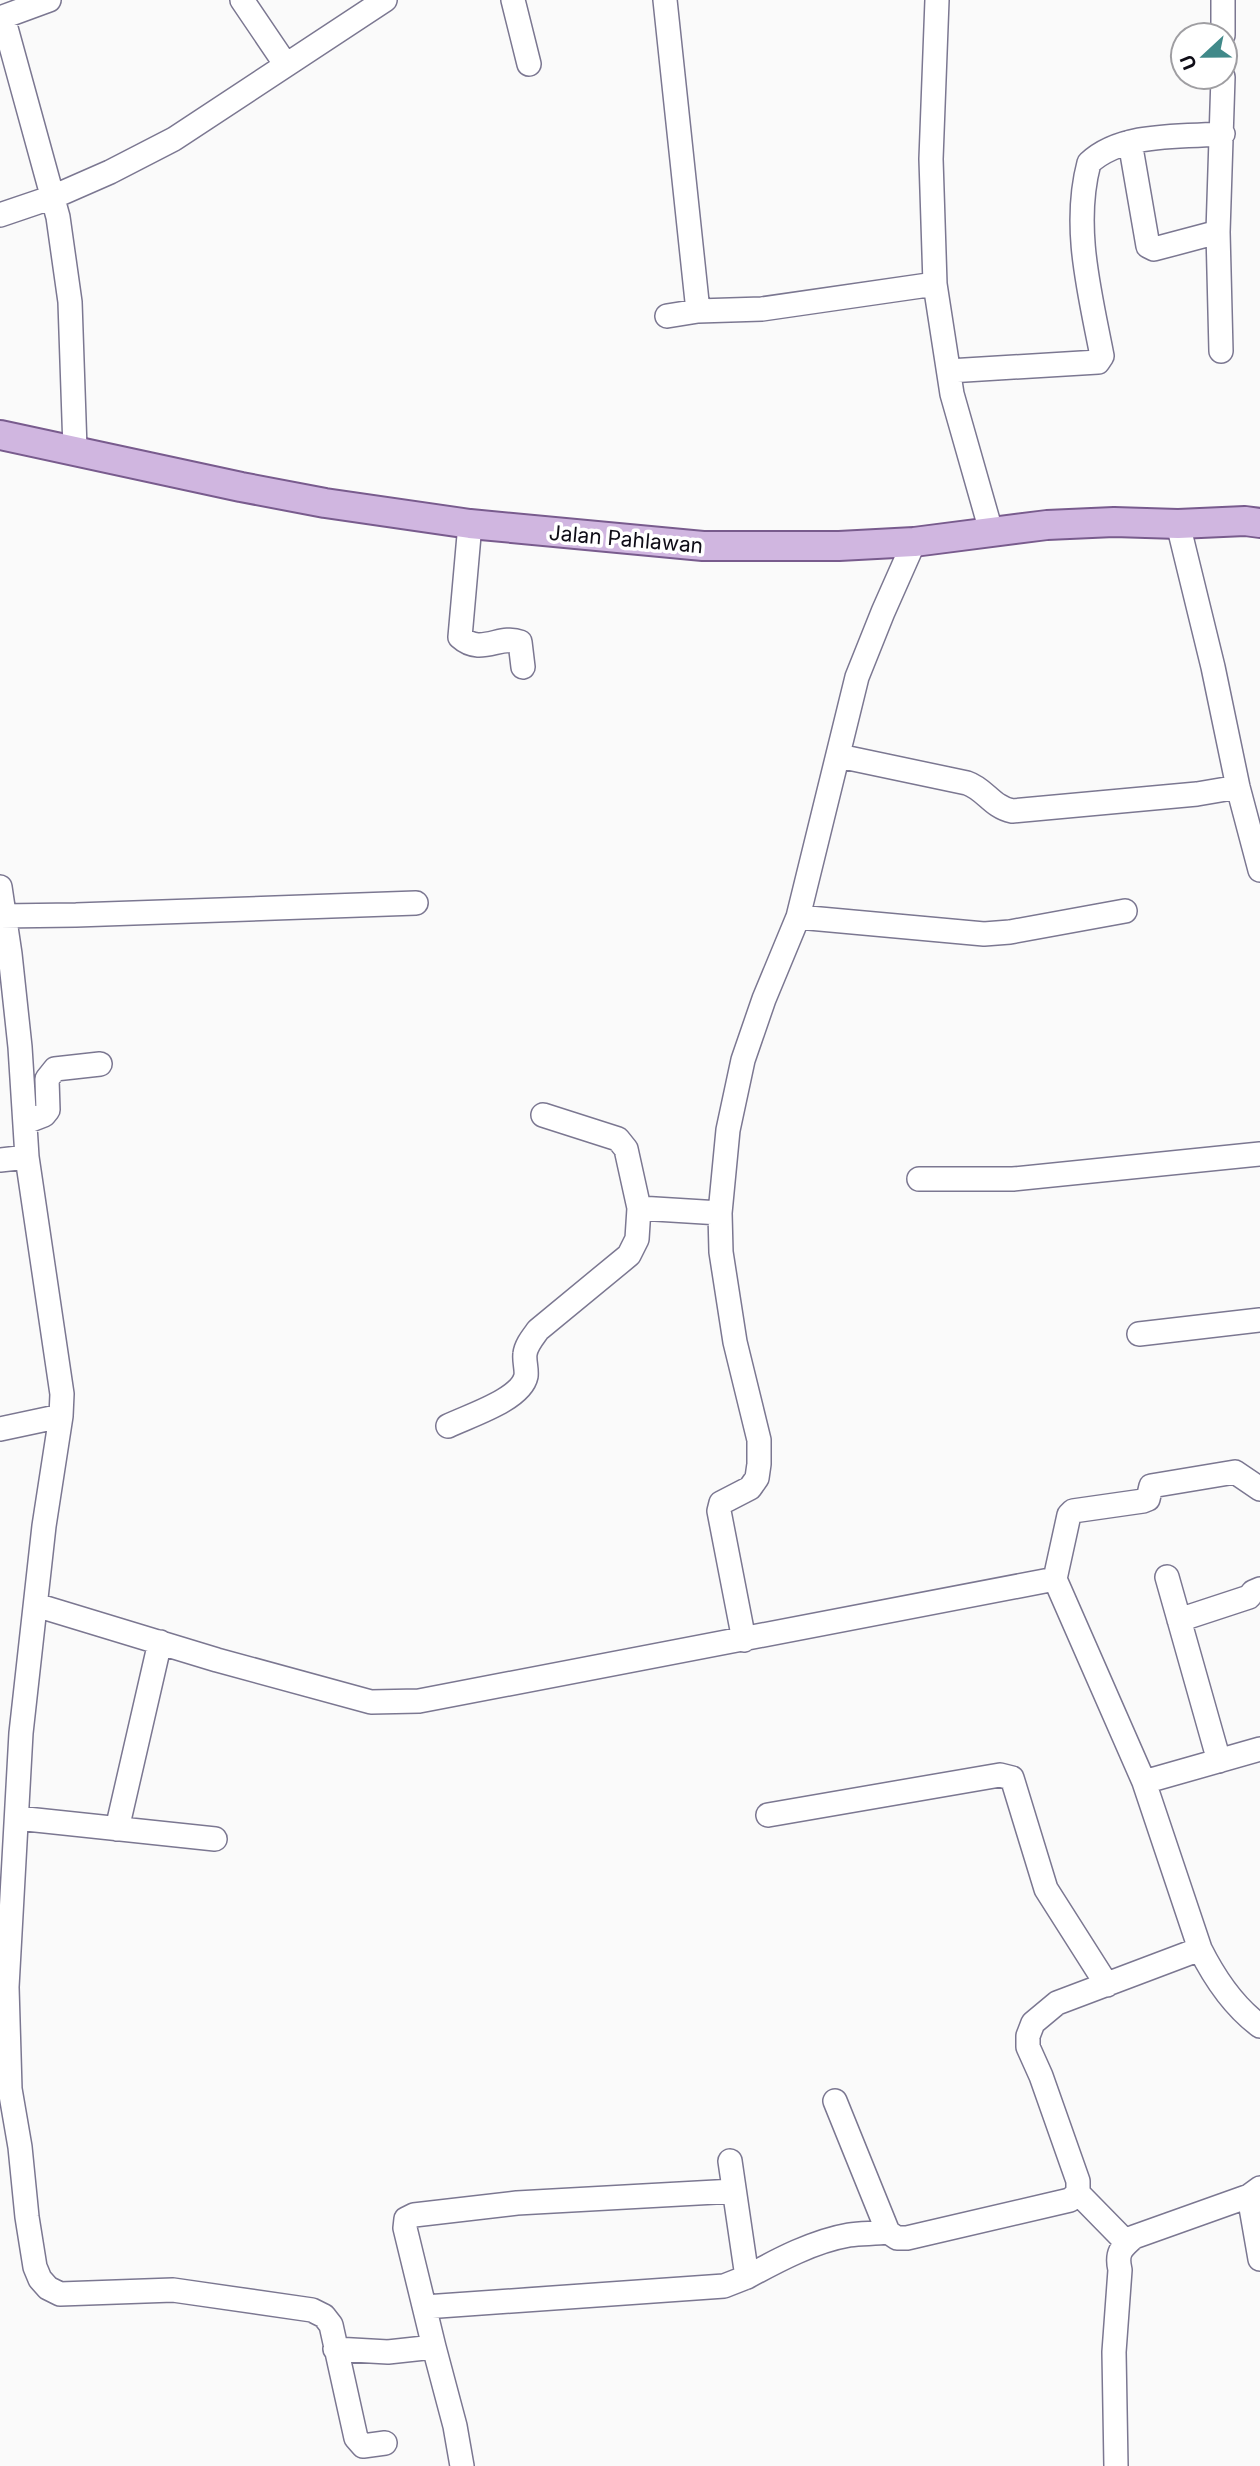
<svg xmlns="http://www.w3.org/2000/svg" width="1260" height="2466" viewBox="0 0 1260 2466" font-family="Inter,sans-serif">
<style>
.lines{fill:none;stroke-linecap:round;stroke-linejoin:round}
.minor-casing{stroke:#7b7791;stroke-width:26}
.major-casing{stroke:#785b8d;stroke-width:32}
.minor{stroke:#fff;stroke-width:23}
.major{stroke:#d0b6e0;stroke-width:28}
.labels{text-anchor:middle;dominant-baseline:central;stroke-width:7;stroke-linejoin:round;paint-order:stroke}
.street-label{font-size:21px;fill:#0f0d17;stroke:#fff}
</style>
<rect width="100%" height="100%" fill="#fafafa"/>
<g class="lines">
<g class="minor-casing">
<path id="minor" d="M242,0l44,65
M513,0l16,64
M665,0l33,311
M937,0l-6,159 4,125 17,110 39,137
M3,17l55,200 12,85 5,147
M0,18l49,-18
M1223,35v-35
M1130,142l18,104 6,3 64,-17
M0,215l53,-18 57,-25 64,-33 211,-139
M667,316l31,-5 64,-2 173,-25
M1221,351l-3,-119 5,-155
M949,371l149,-9 4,-6c-12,-63 -30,-129 -13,-193 33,-31 92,-26 134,-29
M470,524l-10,113c21,19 40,-3 60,5l3,25
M1178,524l35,143 25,120 22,83
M839,756l128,27c18,6 25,24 45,28l185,-17 41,-7
M0,887l10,67 10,93 7,110 35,237 -1,22 -17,110 -23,207 -14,254 3,102 10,58 7,70 8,50 5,12 8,9 12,6 113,-4 139,20 12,6 7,9 25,113 7,8 22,-3
M0,916l76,-1 340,-12
M798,917l186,17 26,-2 115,-21
M543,1115l75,24 8,10 13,59
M26,1122l18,-7 4,-5 -1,-31 8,-10 45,-5
M0,1160l27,-3
M919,1179h94l247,-25
M1139,1334l121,-14
M448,1426c20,-10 73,-26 78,-50 1,-7 -2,-15 -1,-22 1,-9 8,-17 13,-24l91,-75 8,-16 2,-31 81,5
M0,1429l61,-13
M1260,1489l-25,-17 -84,14 -3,13 -5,2 -70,10 -4,4 -14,64 89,203 56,167c15,30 33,57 60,77
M1167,1577l52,184
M36,1605l181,55 154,42 48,-1 636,-122
M1179,1620l70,-23 4,-5 7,-3
M744,1640l-25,-129 2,-8 29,-15 7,-10 2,-14v-24l-24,-98 -14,-90 -1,-39 8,-83 15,-70 21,-61 34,-82 59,-240 26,-65 31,-70
M1144,1782l116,-33
M768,1815l232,-40 12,3 34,111 61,96
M17,1818l198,21
M117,1829l43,-187
M835,2101l53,131 9,6h10l163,-38 8,-7v-12l-37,-105 -13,-29v-11l5,-13 24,-20 143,-54
M1078,2193l49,50
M1249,2196l11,63
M747,2277c31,-17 67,-36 102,-42 13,-2 26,-1 39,-3
M425,2307l299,-21 23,-9 -17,-116
M434,2347l-29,-119 1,-9 8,-4 103,-12 217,-12
M335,2349l53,3 46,-5 21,79 7,40
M1116,2466l-2,-114 6,-82c-4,-17 1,-22 14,-33l115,-41 11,-8"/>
</g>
<g class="major-casing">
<path id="major" d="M0,435l241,52 84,16 145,21 233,22h136l75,-4 133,-17 67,-3 64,2 67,-3 15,2"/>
</g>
<use href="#minor" class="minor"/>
<use href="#major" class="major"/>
</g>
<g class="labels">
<g class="street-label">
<text transform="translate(626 539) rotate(5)">Jalan Pahlawan</text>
</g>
</g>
<g transform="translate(1204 56) rotate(248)"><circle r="33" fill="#ffffff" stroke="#9f9ea2" stroke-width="2"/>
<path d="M0-5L12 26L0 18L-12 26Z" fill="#408989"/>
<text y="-10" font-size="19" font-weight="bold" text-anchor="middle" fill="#0f0d17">U</text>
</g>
</svg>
